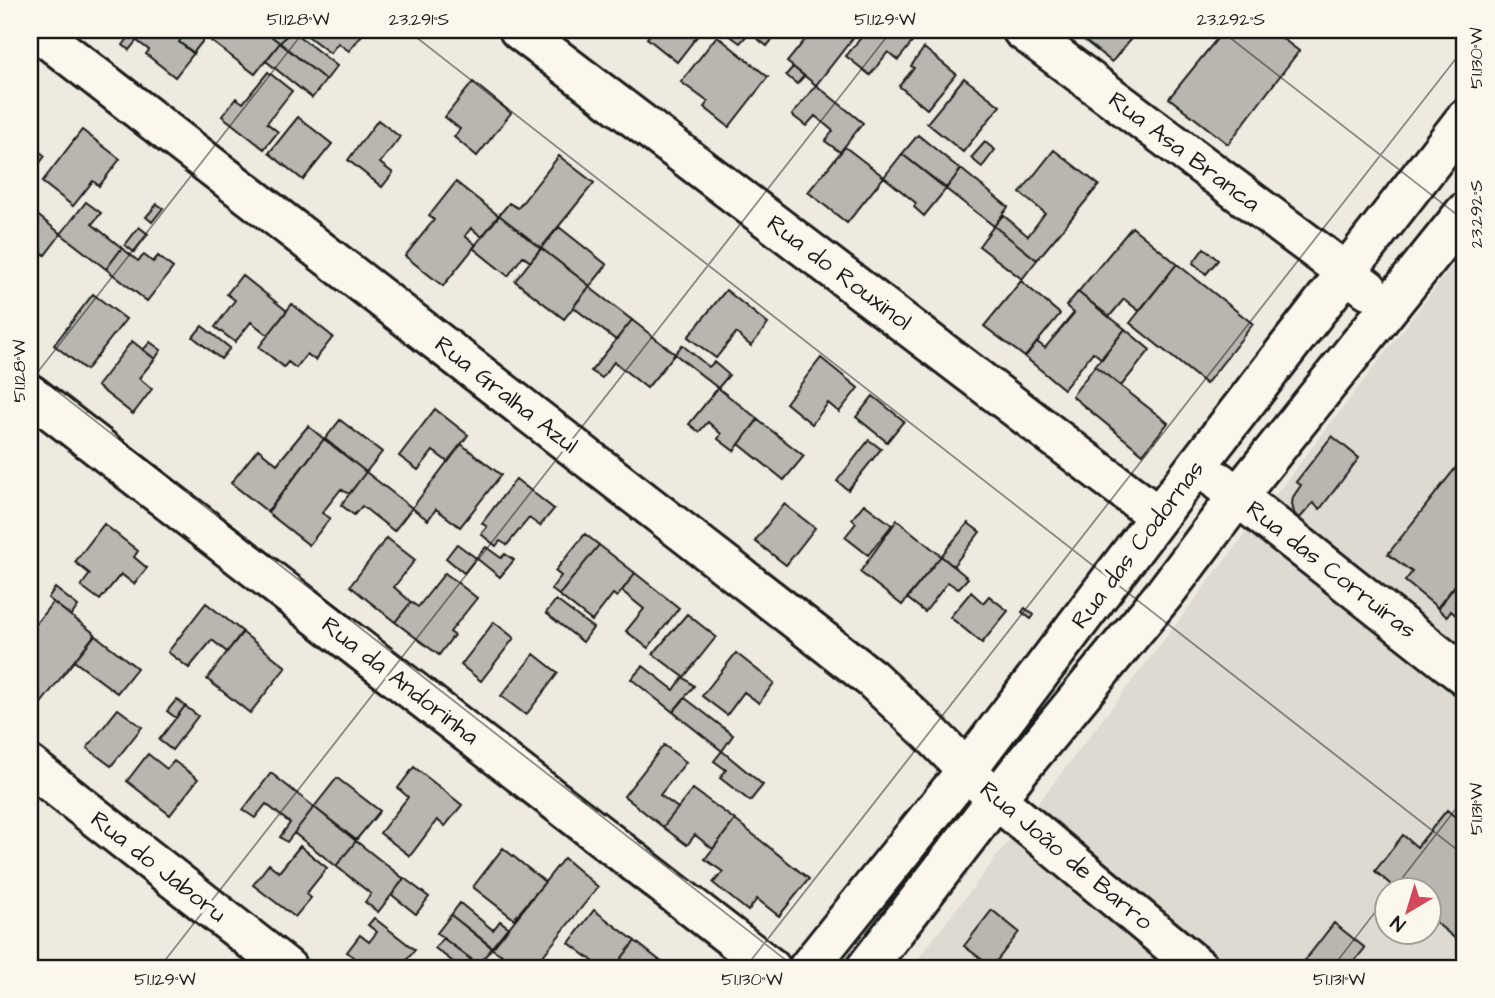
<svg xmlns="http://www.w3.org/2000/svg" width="1495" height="998" viewBox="0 0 1495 998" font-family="'Architects Daughter',sans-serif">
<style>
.built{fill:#dedad1;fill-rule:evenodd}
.building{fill:#b9b6af;stroke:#1c1c1c;stroke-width:2}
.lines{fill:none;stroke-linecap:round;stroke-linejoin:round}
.minor-casing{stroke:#1c1c1c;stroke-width:44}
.minor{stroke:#fbf7ec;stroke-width:38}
.ticks{fill:none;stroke:#1c1c1c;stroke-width:2;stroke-opacity:0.45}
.labels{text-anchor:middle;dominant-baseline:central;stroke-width:7;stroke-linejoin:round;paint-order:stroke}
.street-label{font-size:24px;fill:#1c1c1c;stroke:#fbf7ec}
.neatline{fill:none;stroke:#1c1c1c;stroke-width:2.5}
.ticks-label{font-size:18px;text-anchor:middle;fill:#1c1c1c}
</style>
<rect width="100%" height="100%" fill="#eeeadf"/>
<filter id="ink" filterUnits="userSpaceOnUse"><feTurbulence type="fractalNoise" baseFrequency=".0143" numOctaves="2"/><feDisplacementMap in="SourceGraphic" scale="14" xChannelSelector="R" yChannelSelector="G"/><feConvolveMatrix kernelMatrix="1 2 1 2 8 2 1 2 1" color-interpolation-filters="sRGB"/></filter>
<g filter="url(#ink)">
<path class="built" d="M1465,249v719h-554zM1386,890h42v42h-42z"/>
<path class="building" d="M121,30h24l-16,20 -6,-5 7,-9z
M145,30h32l7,5 -5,7 15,11 -19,24 -29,-23 3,-4 -13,-10z
M177,30h30l3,2 -17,21 -14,-11 5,-7z
M220,30h43l17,13 -25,31 -44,-33z
M263,30h27l-10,13z
M291,30l46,36 -11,14 -46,-37z
M300,30h66l-17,21 -11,-8 -8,10z
M654,30h48l-25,32 -30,-24z
M722,30h24l3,3 -9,10z
M746,30h34l-13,16z
M813,30h46l-43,55 -29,-23z
M867,30h35l12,10 -16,20 -10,-8 -18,23 -24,-19z
M1078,30h60l-26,32 -37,-29z
M1224,30h47l28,21 -71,93 -59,-46z
M717,36l51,41 -39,50 -25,-20 4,-5 -27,-20z
M280,43l46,37 -14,18 -46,-37z
M924,48l32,26 -29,35 -28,-23 15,-18 -3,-2z
M793,67l11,9 -7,8 -11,-9z
M268,72l24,19 -25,32 11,9 -14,17 -42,-33 14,-18 7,5z
M964,78l36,28 -37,46 -36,-29z
M473,82l38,31 -34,43 -23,-19 6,-8 -15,-12z
M816,85l47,38 -23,29 -15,-11 8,-10 -18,-15 -9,10 -14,-11z
M298,117l34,27 -29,36 -34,-27z
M378,120l22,17 -20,26 13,10 -11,14 -34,-27z
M82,130l38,29 -21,27 -6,-5 -20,25 -31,-24z
M918,135l43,35 -15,18 -44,-34z
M985,142l10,8 -13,17 -11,-9z
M845,147l39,30 -37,46 -39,-31z
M35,148l10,8 -15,20v-21z
M1054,150l45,35 -62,75 -43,-34 9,-11 25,21 17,-23 -25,-20z
M902,154l44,35 -22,27 -10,-9 2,-4 -32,-26z
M559,156l35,27 -53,65 -42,-33 10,-12 9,5z
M961,169l47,38 -14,19 -48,-37z
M456,182l43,34 -17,21 -11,-9 -6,8 11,9 -33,41 -38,-30 29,-36 -5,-4z
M86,202l15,11 -9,11 30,24 -16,21 -45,-35z
M157,204l6,4 -11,14 -6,-5z
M30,209l31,25 -16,21 -15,-12z
M499,215l42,34 -11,13 -7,-6 -15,20 -35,-28z
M994,226l43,34 -15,19 -43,-33z
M139,227l9,7 -14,18 -9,-7z
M559,227l48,38 -17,21 -49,-38z
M1132,227l45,37 -38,47 -15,-12 -15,18 -31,-25z
M122,248l16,13 6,-6 9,7 5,-6 15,12 -26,33 -41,-32z
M541,248l49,38 -26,33 -49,-38z
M1204,248l14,12 -12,14 -13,-11z
M1177,264l76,60 -47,60 -76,-61z
M242,275l45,36 -19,24 -17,-13 -16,20 -20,-15 20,-27 -8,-6z
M1021,281l39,33 -35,43 -41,-31z
M589,287l43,33 -16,20 -43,-33z
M726,290l42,34 -17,22 -15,-13 -20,25 -28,-21z
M1078,292l47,37 -23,30 -9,-7 -29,37 -39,-32 12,-15 8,6 29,-35 -8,-7z
M93,294l33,25 -40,51 -32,-25z
M292,304l41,33 -18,23 -8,-6 -11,14 -8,-6 -4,5 -25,-20z
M632,320l43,34 -28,34 -33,-26 -12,16 -11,-7z
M202,326l28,22 -9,11 -28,-22z
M1125,329l25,21 -29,36 -26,-20z
M132,341l23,18 -16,19 13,11 -19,25 -36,-28z
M150,342l11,8 -6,9 -12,-9z
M682,345l27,22 5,-5 15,13 -11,13 -43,-34z
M821,358l37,30 -19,24 -11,-9 -16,21 -26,-21z
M1095,366l73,57 -25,31 -71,-58z
M718,388l40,31 -24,32 -16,-12 3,-5 -13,-12 -9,10 -10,-8z
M873,396l31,25 -17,21 -31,-25z
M435,409l33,26 -20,27 -15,-11 -15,19 -19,-14z
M340,420l42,32 -16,20 -41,-33z
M758,420l46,36 -20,24 -45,-36z
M308,426l16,13 -56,73 -37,-29 27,-34 19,15z
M1332,436l27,22 -39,51 -7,-6 -14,16 -5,-6 -2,-9 1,-7 8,-12 -5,-3z
M324,439l42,33 -17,22 -8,-5 -19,24 8,5 -21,27 -42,-33z
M869,440l12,9 -33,41 -11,-9z
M461,444l40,31 -41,52 -24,-18 -8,11 -16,-12z
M1465,456v117l-27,35 -33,-27 7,-9 -24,-18z
M366,472l46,36 -18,23 -32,-25 -8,9 -13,-10z
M516,479l38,30 -14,17 -11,-8 -22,27 -7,-4 -4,5 -15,-12 6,-7 -5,-4z
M784,504l31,24 -29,37 -31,-24z
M864,504l28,21 -24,30 -23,-18 11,-14 -4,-4z
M897,520l44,36 -39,49 -42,-33z
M968,523l12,9 -27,34 -12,-10z
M104,524l34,27 -4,6 13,11 -13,16 -13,-10 -21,26 -19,-14 9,-12 -15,-12z
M585,534l14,11 -40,50 -8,-6 10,-13 -6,-5z
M387,538l28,22 -21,27 17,15 -16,20 -45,-36z
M457,544l19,14 -12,15 -18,-15z
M599,545l36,28 -18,24 -4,-3 -21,27 -33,-26z
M486,547l15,11 4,-4 9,6 -14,17 -24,-19z
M941,556l27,22 -10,11 -10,-7 -23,30 -18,-14z
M445,573l32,25 -27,34 4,3 -15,20 -44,-33 16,-20 7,5z
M635,573l44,35 -31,40 -22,-17 18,-22 -22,-18z
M1463,575l2,2v46l-14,-12 -4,6 -10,-9z
M55,588l23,18 -7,10 -23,-18z
M971,592l12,11 6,-7 19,15 -26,32 -32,-26z
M556,600l37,28 -10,14 -37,-29z
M53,602l42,32 -57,73 -8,-7v-69z
M206,603l37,29 -16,20 -15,-12 -23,28 -21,-16z
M1025,608l9,7 -3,4 -9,-7z
M687,614l29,23 -32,40 -31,-23z
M494,622l20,16 -33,43 -20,-16z
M242,632l44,35 -36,46 -43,-34z
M95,635l42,33 -20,25 -43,-32z
M736,653l38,30 -15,20 -15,-11 -17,23 -25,-19z
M534,654l24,19 -32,42 -25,-19z
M643,666l31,24 9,-13 11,9 -21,26 -42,-33z
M685,698l48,37 -11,16 -49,-39z
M177,699l8,7 -9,12 -9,-7z
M185,706l13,10 -26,34 -13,-10z
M118,709l24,18 -31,39 -24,-18z
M664,745l22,17 -26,33 18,13 -15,19 -39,-31z
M722,751l41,34 -13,16 -30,-23 6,-8 -12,-9z
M148,754l19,15 7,-8 24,18 -28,36 -43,-34z
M414,767l48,38 -17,21 -8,-6 -27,36 -30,-23 28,-36 -10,-9z
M271,773l43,34 -27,35 -7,-5 10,-14 -24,-19 -11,14 -12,-8z
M337,778l43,33 -24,29 -42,-33z
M693,789l42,31 -22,29 -18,-14 -8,10 -24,-18z
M314,807l42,34 -20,25 -42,-33z
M1447,810l18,15v105l-8,10 -29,-24v-26h-31l-22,-19 28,-36 14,12z
M735,820l74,59 -30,37 -22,-17 -9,12 -35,-28 10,-11 -18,-13z
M356,841l48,38 -26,33 -13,-10 6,-8 -35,-28z
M300,846l27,22 -21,26 5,4 -16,19 -42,-32 16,-21 10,8z
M503,848l42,34 -31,37 -41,-32z
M564,858l34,29 -56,70 9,7 -3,4h-24l-32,-19z
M404,878l25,19 -13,17 -24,-19z
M460,903l33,27 7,-9 8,6 -16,20 -41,-32z
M594,910l41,31 -21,27h-12l-33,-25z
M992,910l27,22 -27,35 -28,-21z
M451,915l41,33 -14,17 -41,-32z
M374,918l41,32 -15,18h-32l-21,-16 13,-17 9,7 8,-10 -9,-7z
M1334,923l31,25 -16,20h-50z
M443,938l28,21 -7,9h-3l-26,-20z
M635,941l24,19 -6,8h-39z
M501,955l22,13h-32z
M659,960l11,8h-17z"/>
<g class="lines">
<g class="minor-casing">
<path id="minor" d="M36,30l835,648 58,54 67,67 203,169
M519,30l639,486
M1022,30l346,259
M30,394l741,574
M1218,481l247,195
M30,766l257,202
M808,968l158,-197 232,-307 267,-345
M866,968l153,-198 146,-177 73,-97 227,-284"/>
</g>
<use href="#minor" class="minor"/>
</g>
</g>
<path class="ticks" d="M407,30l1058,826M1220,30l245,191M30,370l766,598M30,382l275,-352M1393,890l72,-93M159,968l733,-938M745,968l720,-921M1332,968l54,-70"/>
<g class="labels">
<g class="street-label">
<text transform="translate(1184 152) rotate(37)">Rua Asa Branca</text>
<text transform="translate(839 273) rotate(37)">Rua do Rouxinol</text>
<text transform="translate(506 395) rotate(38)">Rua Gralha Azul</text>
<text transform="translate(1138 545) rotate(-53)">Rua das Codornas</text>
<text transform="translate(1331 570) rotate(38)">Rua das Corruíras</text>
<text transform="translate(400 681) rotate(38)">Rua da Andorinha</text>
<text transform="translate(1066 856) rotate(40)">Rua João de Barro</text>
<text transform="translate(158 867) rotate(38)">Rua do Jaboru</text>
</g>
</g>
<rect width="1495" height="998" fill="none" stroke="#fbf7ec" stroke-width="77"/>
<g transform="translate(1408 911) rotate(218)"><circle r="33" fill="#fbf7ec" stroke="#a29f99" stroke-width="2"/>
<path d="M0-5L12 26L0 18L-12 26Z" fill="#d1495b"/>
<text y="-10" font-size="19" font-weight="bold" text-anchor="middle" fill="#1c1c1c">N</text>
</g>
<rect x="38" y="38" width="1418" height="922" class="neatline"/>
<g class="ticks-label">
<text x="298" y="25">51.128°W</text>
<text x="419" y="25">23.291°S</text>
<text x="885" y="25">51.129°W</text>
<text x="1231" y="25">23.292°S</text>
<text transform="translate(1476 58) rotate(-90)" y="6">51.130°W</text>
<text transform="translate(1476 214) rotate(-90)" y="6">23.292°S</text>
<text transform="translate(19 371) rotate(-90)" y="6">51.128°W</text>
<text transform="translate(1476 809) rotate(-90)" y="6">51.131°W</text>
<text x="165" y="985">51.129°W</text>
<text x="752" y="985">51.130°W</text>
<text x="1339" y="985">51.131°W</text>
</g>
</svg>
